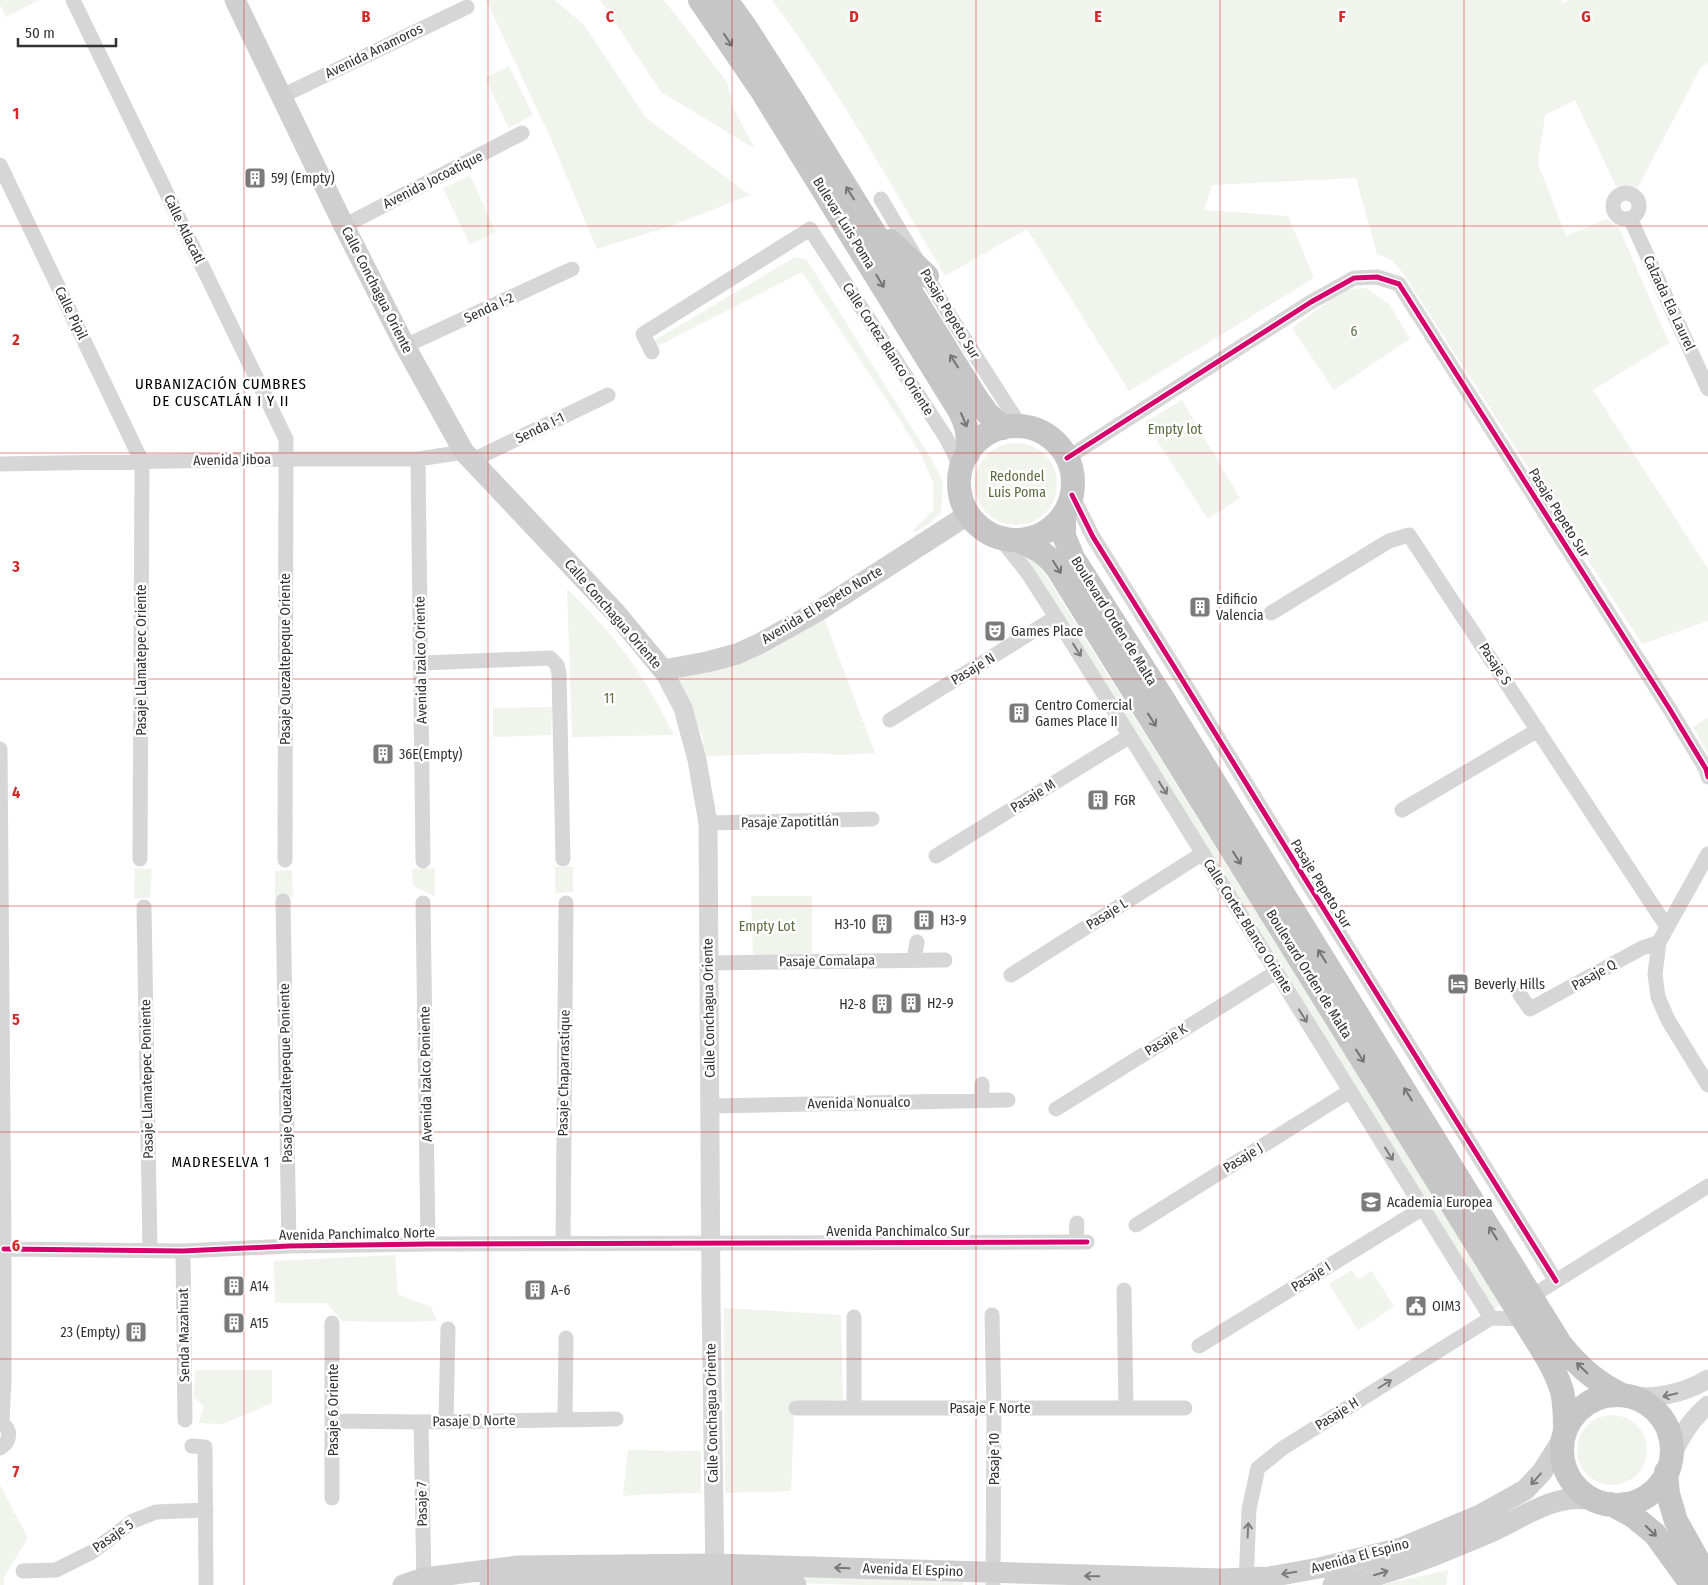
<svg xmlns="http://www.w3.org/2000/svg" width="1708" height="1585" viewBox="0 0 1708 1585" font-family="'Fira Sans Condensed',sans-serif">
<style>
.green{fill:#f1f3ed}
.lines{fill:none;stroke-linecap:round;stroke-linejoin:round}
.minor{stroke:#d6d6d6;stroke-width:15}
.tertiary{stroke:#d6d6d6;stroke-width:19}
.secondary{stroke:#cfcfcf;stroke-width:21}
.trunk{stroke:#c6c6c6;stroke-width:24}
.cycleway-casing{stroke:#fff;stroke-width:8}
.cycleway{stroke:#d6006c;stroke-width:5}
.oneway{stroke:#757575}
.oneway2{stroke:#7c7c7c}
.oneway3{stroke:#797979}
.grid{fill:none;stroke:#d62828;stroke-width:1;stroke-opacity:0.55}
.labels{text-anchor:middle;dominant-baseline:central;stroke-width:5;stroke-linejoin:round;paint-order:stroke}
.street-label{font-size:14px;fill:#323232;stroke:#fff}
.poi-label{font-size:14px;fill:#323232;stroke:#fff;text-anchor:start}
.park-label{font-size:14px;fill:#5b6c40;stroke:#fff}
.neighbourhood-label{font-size:15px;letter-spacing:1px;fill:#000;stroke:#fff}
.grid-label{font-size:16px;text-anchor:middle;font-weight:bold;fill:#d62828;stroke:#fff;stroke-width:5;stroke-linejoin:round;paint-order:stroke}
</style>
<rect width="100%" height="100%" fill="#fff"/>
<path class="green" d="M0,0h39l-33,17 -6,-12z
M486,0h69l29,25 62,93 104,77 -82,32 -71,22 -46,-110z
M600,0h64l63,82 6,26 22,41 -94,-57z
M772,0h789l1,4 6,-4h140v63l-7,4 -63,120 -22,-1 -41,-86 -30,15 -7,49 28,72 41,-17 13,11 49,113 -76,47 115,179v52l-66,23 -239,-371 -11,-13 -15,-6 -21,-76 -144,7 -8,25 84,6 26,62 -185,113 -102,-162 -82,47c-55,-93 -108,-189 -173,-276z
M509,66l24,49 -24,13 -24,-50z
M470,176l26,56 -26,13 -27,-57z
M795,257l12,3 125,200 11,22 -2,30 -12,12 -14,8 -2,-2 20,-19v-29l-12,-27 -20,-33 -99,-150 -144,74 -8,-3z
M1366,288l23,16 21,35 -76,51 -42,-62 45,-33 13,-6z
M1182,400l58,98 -32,21 -63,-97z
M975 484a41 41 0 1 1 82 0a41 41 0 1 1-82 0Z
M1018,553l22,13 461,739 -11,6z
M567,589c32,30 61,64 83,102 9,14 16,30 24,44l-102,2z
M824,618l51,135 -34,2 -32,-2 -106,3v-18l-25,-54 3,-8 71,-17 22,-10z
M552,707l-1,28 -58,2v-29z
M1708,717v36l-15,-26z
M555,867h18v25l-18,1z
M135,868l17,1 -2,29h-16z
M435,868v28l-22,-10 -1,-17z
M292,870l1,27h-18v-26z
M751,896h61v59l-59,1z
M395,1255l3,39 33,13 6,14 -44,1 -51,-1 -16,-18h-51l-1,-42z
M1352,1270l6,9 14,-8 22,36 -36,23 -29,-46z
M724,1308l117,7 2,85 -51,3 2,17 -3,71 -66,2z
M195,1370h77v33l-49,21 -24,-1 5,-16 -10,-10z
M1577 1450a35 35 0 1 1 70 0a35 35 0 1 1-70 0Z
M628,1450l73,1v42l-53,1 -25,2z
M0,1485l28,53 -24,39v8h-4z
M1448,1570l-2,15h-65z
M771,1576l192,6v3h-103l-119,-4z"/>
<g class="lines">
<path class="minor" d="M73,0l213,439 -1,421
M282,96l185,-89
M0,165l142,297 -2,397
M1613 206a13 13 0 1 1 26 0a13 13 0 1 1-26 0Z
M881,199l69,117 71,111
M1630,218l78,171
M344,226l178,-93
M405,346l167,-77
M652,352l-9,-18 167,-105 135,207 9,17 7,18
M1067,458l244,-156 43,-24 23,-1 22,7 270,424 37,61 2,8
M418,459l5,402
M473,460l135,-65
M0,464l285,-5h133l46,-7
M1072,495l21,42 85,136 124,201 254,407
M1000,538l27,34 29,45 435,701
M1271,613l118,-72 20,-6 258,392
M422,663l128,-5 7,7 2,8 4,186
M890,720l166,-103
M0,749l4,500v131l-2,43
M1402,810l136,-80
M708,823l164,-4
M1708,854l-49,88 -4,32 3,23 10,23 40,65
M936,856l194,-120
M283,901l6,345
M423,903l5,341
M144,907l6,344
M914,960l3,-18
M709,963l236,-3
M1011,975l192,-122
M1520,995l10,14 112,-61 17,-6
M982,1084v16
M710,1106l298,-6
M1056,1109l220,-137
M1136,1225l214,-134
M1076,1242l1,-19
M563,1244l3,-341
M4,1249l179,2 106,-5 139,-2 659,-2
M183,1251l2,169
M1124,1290l2,118
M1532,1296l176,-110
M992,1315l2,93 -1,177
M854,1317v91
M332,1323v175
M1199,1346l224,-138
M796,1408h389
M565,1420l1,-82
M333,1421l88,1 195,-3
M446,1421l2,-92
M0,1422c12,7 11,19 0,26
M421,1422l3,163
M192,1446l13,1 1,138
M23,1571l33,-1 36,-18 41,-31 23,-9 50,-2
M1246,1585l3,-76 9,-41 25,-20 208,-130 32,1"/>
<path class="tertiary" d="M663,670l20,38 14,52 11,63 3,476 4,280
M1628,1396c30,3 55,-2 80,-17
M1670,1459c11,-22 19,-38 38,-54"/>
<path class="secondary" d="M235,0l109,226 61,120 59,106 151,160 48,58 44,-8 30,-8 24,-11 62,-35 146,-94
M403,1585l21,-7 94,-12 196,-2 509,15 46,-2 50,-9 82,-20 79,-33 45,-25 17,-18 21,-33
M490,1585l134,-4 91,1 81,3
M1333,1585c51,-7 113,-34 160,-54 24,-11 50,-29 77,-32 8,-1 16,0 23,0"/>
<path class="trunk" d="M700,0l62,91 197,319c9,17 9,25 9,44
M726,0l20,28 48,75 183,296 10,14 16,15
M890,241l37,35
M959 483a57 57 0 1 1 114 0a57 57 0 1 1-114 0Z
M1064,514v22l9,22 90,141 398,646c19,23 34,36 61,50
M1018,540c16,8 29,13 39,28l466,751c14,23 31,46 39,72 3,13 3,26 3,39
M1562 1450a55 55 0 1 1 110 0a55 55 0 1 1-110 0Z
M1666,1472l2,22 8,27 32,57
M1611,1504l22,12 22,18 37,51"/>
<g class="cycleway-casing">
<path id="cycleway" d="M1067,458l244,-156 43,-24 23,-1 22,7 270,424 37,61 2,8
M1072,495l21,42 85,136 124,201 254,407
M4,1249l179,2 106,-5 139,-2 659,-2"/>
</g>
<use href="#cycleway" class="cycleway"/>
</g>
<defs><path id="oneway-shaft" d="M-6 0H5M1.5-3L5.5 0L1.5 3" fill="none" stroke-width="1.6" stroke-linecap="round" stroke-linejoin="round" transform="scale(1.25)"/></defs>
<g class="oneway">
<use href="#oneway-shaft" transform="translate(728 40) rotate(56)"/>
<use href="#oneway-shaft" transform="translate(850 193) rotate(-122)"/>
<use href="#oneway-shaft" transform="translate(880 281) rotate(59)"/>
<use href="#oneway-shaft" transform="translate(954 361) rotate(-122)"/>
<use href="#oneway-shaft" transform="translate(964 420) rotate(67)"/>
<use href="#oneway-shaft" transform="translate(1057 567) rotate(57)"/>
<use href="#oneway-shaft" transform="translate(1152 720) rotate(58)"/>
<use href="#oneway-shaft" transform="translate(1237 858) rotate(58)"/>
<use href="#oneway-shaft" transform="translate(1322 956) rotate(-122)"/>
<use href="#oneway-shaft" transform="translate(1360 1056) rotate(58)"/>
<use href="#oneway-shaft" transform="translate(1408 1094) rotate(-122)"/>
<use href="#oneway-shaft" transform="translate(1493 1233) rotate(-122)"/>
<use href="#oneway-shaft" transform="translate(1582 1368) rotate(-136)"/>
<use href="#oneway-shaft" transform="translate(1651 1531) rotate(45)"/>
</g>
<g class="oneway2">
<use href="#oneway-shaft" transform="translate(1077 650) rotate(58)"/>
<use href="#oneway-shaft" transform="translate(1163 788) rotate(58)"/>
<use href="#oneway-shaft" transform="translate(1303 1016) rotate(58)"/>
<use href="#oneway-shaft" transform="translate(1389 1154) rotate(58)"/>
<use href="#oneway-shaft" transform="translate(1385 1384) rotate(-32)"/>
<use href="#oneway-shaft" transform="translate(1670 1395) rotate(167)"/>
<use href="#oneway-shaft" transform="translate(1248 1530) rotate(-87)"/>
</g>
<g class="oneway3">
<use href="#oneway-shaft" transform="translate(1536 1479) rotate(132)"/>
<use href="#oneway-shaft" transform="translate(842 1568) rotate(-178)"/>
<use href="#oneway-shaft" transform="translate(1289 1573) rotate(170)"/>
<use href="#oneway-shaft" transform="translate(1381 1573) rotate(-17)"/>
<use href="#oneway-shaft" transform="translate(1092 1576) rotate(-179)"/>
</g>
<path class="grid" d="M244,0v1585M488,0v1585M732,0v1585M976,0v1585M1220,0v1585M1464,0v1585M0,226h1708M0,453h1708M0,679h1708M0,906h1708M0,1132h1708M0,1359h1708"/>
<defs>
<g id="building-square" transform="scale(1.125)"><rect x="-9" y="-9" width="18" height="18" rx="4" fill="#7a7a7a" stroke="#fff"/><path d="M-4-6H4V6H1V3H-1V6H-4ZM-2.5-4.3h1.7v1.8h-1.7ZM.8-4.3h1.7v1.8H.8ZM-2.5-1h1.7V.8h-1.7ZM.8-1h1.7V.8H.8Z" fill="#fff"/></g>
<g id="theatre-square" transform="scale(1.125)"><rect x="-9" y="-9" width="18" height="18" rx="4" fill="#7a7a7a" stroke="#fff"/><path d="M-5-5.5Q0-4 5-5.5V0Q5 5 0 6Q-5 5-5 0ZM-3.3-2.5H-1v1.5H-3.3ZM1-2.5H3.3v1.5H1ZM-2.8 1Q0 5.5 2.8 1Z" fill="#fff"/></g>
<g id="hotel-square" transform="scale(1.125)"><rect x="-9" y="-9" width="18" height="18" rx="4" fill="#7a7a7a" stroke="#fff"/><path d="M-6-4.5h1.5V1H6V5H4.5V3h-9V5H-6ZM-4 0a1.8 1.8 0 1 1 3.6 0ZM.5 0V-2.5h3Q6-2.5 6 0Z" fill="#fff"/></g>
<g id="school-square" transform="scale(1.125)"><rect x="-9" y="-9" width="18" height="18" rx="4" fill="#7a7a7a" stroke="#fff"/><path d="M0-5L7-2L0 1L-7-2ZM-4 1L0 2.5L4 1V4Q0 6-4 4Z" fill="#fff"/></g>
<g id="civic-square" transform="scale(1.125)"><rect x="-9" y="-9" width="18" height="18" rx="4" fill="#7a7a7a" stroke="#fff"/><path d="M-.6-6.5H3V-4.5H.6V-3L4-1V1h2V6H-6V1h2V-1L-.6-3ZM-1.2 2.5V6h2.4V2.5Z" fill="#fff"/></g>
</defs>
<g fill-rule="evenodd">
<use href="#building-square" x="255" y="178"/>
<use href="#building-square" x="1200" y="607"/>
<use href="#theatre-square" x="995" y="631"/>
<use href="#building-square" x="1019" y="713"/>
<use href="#building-square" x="383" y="754"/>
<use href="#building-square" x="1098" y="800"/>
<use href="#building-square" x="924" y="920"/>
<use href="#building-square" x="882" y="924"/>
<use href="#hotel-square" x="1458" y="984"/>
<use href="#building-square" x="911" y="1003"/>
<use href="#building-square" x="882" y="1004"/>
<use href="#school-square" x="1371" y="1202"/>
<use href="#building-square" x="234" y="1286"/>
<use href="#building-square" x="535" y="1290"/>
<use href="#civic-square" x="1416" y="1306"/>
<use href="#building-square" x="234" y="1323"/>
<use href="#building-square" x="136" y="1332"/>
</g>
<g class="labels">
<g class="street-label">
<text transform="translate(374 51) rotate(-26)">Avenida Anamoros</text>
<text transform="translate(433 180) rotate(-27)">Avenida Jocoatique</text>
<text transform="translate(844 223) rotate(58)">Bulevar Luis Poma</text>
<text transform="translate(184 229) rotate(64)">Calle Atlacatl</text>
<text transform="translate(377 290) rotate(63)">Calle Conchagua Oriente</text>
<text transform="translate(1669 303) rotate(65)">Calzada Ela Laurel</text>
<text transform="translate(489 308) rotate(-25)">Senda I-2</text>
<text transform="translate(71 313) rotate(64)">Calle Pipil</text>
<text transform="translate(950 314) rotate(59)">Pasaje Pepeto Sur</text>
<text transform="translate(888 349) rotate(57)">Calle Cortez Blanco Oriente</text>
<text transform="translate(540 428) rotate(-26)">Senda I-1</text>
<text transform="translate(232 460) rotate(-1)">Avenida Jiboa</text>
<text transform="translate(1559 513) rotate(58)">Pasaje Pepeto Sur</text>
<text transform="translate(822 605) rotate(-31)">Avenida El Pepeto Norte</text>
<text transform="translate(613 614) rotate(49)">Calle Conchagua Oriente</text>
<text transform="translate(1114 621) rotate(58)">Boulevard Orden de Malta</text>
<text transform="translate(285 659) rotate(-90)">Pasaje Quezaltepeque Oriente</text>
<text transform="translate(141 660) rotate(-90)">Pasaje Llamatepec Oriente</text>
<text transform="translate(421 660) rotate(-91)">Avenida Izalco Oriente</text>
<text transform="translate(1495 664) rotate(57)">Pasaje S</text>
<text transform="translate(973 669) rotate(-31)">Pasaje N</text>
<text transform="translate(1033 796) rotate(-32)">Pasaje M</text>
<text transform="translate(790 822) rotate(-1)">Pasaje Zapotitlán</text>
<text transform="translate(1321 884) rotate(58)">Pasaje Pepeto Sur</text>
<text transform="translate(1107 914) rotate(-32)">Pasaje L</text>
<text transform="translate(1248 926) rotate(58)">Calle Cortez Blanco Oriente</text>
<text transform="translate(827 961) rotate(-1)">Pasaje Comalapa</text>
<text transform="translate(1309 974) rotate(58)">Boulevard Orden de Malta</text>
<text transform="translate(1594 975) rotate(-29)">Pasaje Q</text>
<text transform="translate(709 1008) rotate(-91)">Calle Conchagua Oriente</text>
<text transform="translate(1166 1040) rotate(-32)">Pasaje K</text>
<text transform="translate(286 1073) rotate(-91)">Pasaje Quezaltepeque Poniente</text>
<text transform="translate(564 1073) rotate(-89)">Pasaje Chaparrastique</text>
<text transform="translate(426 1074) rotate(-91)">Avenida Izalco Poniente</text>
<text transform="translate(147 1079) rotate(-91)">Pasaje Llamatepec Poniente</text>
<text transform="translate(859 1103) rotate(-1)">Avenida Nonualco</text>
<text transform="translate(1243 1158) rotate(-32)">Pasaje J</text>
<text x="898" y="1231">Avenida Panchimalco Sur</text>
<text transform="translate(357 1234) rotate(-1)">Avenida Panchimalco Norte</text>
<text transform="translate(1311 1277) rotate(-32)">Pasaje I</text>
<text transform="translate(184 1335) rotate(-91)">Senda Mazahuat</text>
<text x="990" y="1408">Pasaje F Norte</text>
<text transform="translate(333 1410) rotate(-90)">Pasaje 6 Oriente</text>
<text transform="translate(712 1413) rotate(-91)">Calle Conchagua Oriente</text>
<text transform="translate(1337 1414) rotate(-32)">Pasaje H</text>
<text transform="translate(474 1421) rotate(-1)">Pasaje D Norte</text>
<text transform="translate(994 1459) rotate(-90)">Pasaje 10</text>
<text transform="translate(422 1504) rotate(-91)">Pasaje 7</text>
<text transform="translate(113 1536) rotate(-35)">Pasaje 5</text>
<text transform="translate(1360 1556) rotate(-15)">Avenida El Espino</text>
<text transform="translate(913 1570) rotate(2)">Avenida El Espino</text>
</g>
<g class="poi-label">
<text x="271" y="178">59J (Empty)</text>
<text x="1216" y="599">Edificio<tspan x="1216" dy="16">Valencia</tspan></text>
<text x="1011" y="631">Games Place</text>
<text x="1035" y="705">Centro Comercial<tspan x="1035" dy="16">Games Place II</tspan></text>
<text x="399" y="754">36E(Empty)</text>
<text x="1114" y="800">FGR</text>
<text x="940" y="920">H3-9</text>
<text x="866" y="924" text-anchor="end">H3-10</text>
<text x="1474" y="984">Beverly Hills</text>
<text x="927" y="1003">H2-9</text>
<text x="866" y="1004" text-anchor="end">H2-8</text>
<text x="1387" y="1202">Academia Europea</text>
<text x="250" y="1286">A14</text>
<text x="551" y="1290">A-6</text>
<text x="1432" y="1306">OIM3</text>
<text x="250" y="1323">A15</text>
<text x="120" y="1332" text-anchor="end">23 (Empty)</text>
</g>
<g class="park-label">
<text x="1354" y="331">6</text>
<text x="1175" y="429">Empty lot</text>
<text x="1017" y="476">Redondel<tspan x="1017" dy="16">Luis Poma</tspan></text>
<text x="609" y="698">11</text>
<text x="767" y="926">Empty Lot</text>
</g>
<g class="neighbourhood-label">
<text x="221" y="384">URBANIZACIÓN CUMBRES<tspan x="221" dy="17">DE CUSCATLÁN I Y II</tspan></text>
<text x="221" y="1162">MADRESELVA 1</text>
</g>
</g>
<g class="grid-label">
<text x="366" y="22">B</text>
<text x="610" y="22">C</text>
<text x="854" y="22">D</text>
<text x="1098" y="22">E</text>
<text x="1342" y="22">F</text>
<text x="1586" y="22">G</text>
<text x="16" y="119">1</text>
<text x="16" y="345">2</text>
<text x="16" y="572">3</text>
<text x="16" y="798">4</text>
<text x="16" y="1025">5</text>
<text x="16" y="1251">6</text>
<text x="16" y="1477">7</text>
</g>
<path d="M18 38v8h98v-8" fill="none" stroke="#323232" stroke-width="2.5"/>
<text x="25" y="38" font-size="15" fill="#323232" stroke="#ffffff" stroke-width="4" paint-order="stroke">50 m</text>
</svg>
